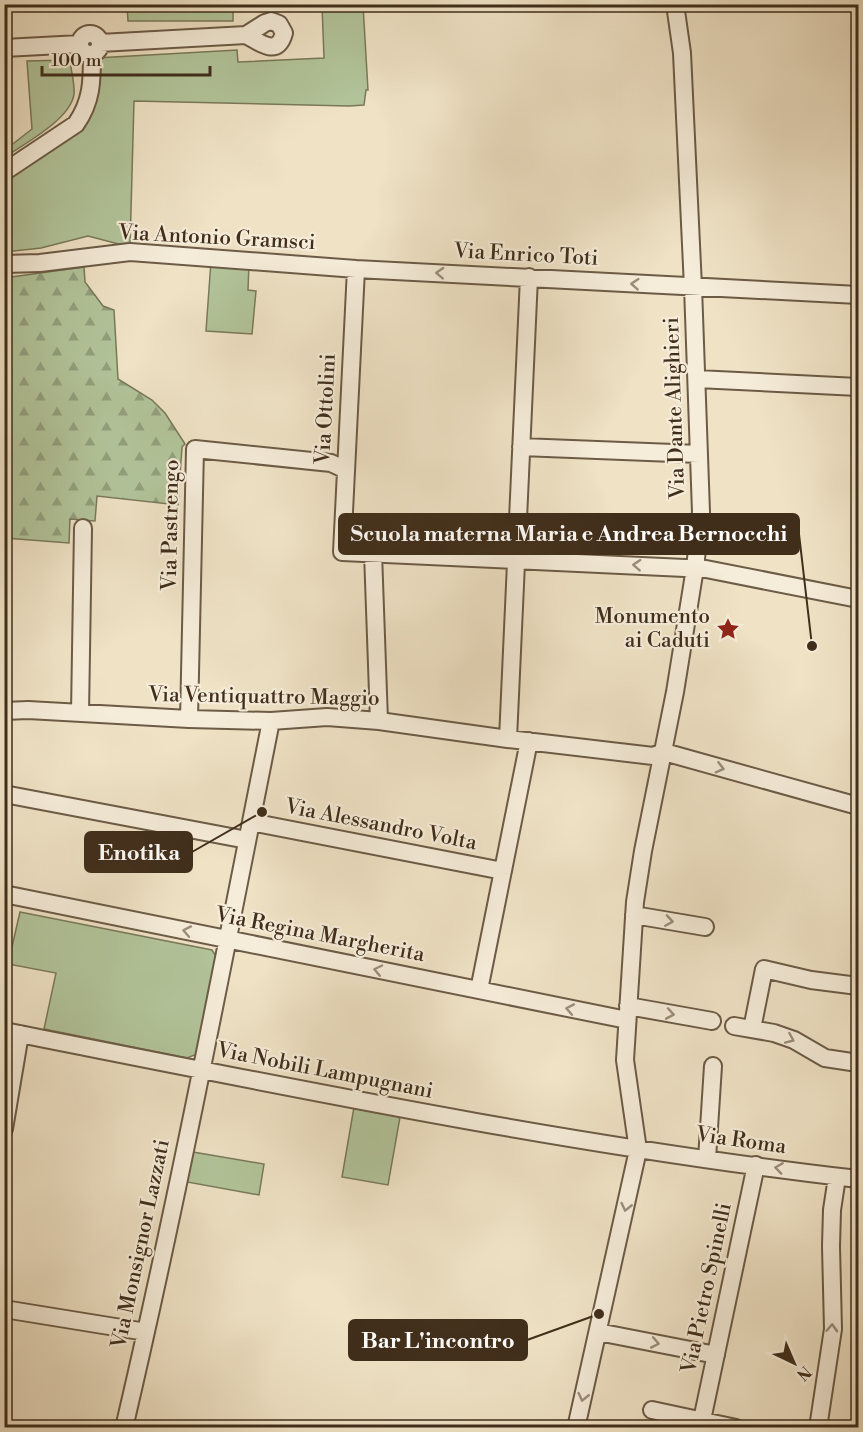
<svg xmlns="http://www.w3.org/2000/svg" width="863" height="1432" viewBox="0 0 863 1432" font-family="'Libre Bodoni',serif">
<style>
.green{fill:#b2c49a;stroke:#79795a;stroke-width:1.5}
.forest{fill:url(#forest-firs);stroke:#79795a;stroke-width:1.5}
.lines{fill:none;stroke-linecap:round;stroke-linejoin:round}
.minor-casing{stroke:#6c5b46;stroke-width:20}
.minor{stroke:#f5ecd9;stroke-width:16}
.oneway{stroke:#9a8d7a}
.labels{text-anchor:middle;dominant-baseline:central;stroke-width:4.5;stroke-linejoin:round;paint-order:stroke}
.street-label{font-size:21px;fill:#402e1b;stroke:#f5ecd9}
.poi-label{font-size:21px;fill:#402e1b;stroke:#f5ecd9;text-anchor:end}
.leader{fill:none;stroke:#402e1b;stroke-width:2}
.callout-dot{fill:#402e1b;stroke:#f5ecd9;stroke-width:2}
.callout{fill:#402e1b;stroke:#402e1b;stroke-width:2}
.callout-label{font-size:22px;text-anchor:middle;font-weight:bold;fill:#fff}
</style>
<defs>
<pattern id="forest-firs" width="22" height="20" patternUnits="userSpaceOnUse" patternTransform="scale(1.5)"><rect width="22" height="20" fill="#b2c49a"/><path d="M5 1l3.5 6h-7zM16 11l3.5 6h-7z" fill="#92a07d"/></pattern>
</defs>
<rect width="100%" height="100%" fill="#efe2c5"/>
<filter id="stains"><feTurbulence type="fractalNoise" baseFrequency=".00333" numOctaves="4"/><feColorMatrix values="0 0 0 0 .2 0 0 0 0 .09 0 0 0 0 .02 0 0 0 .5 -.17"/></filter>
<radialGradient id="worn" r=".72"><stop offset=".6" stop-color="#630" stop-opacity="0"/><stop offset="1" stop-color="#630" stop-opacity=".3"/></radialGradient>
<path class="green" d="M127,5v-1l144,1 -38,2v14h-105z
M322,5h41l5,85h-2l-2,15 -15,1 -215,-5 -4,146 -42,-11 -47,12 -36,4 -1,-69 75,-53 10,-15 9,-26 -2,-31 141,-8 1,12 86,-4z
M70,60c1,11 5,24 4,34 -3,25 -50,50 -69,63v-7l27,-21 -5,-68z
M211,261l38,3 -1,26 8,1 -4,43 -46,-3z
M20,912l192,38 5,8 -20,96 -10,4 -143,-29 12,-56 -48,-9z
M354,1107l46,10 -12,68 -46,-8z
M193,1152l71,12 -5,31 -72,-13z"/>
<path class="forest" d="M84,267l1,15 18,24 11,4 4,69 34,21 13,13 20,31 -3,3 -4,58 -81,-9 -2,25 -25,-2 -1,24 -64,-5 -1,-260z"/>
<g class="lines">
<g class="minor-casing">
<path id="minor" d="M80 44a10 10 0 1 1 20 0a10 10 0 1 1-20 0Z
M100,43l146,-8c14,7 31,23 38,-2l-5,-9 -8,-3 -6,2 -19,12
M4,48l76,-4
M4,172l72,-48c16,-23 16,-43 16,-70
M4,264l36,-1 90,-11 226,17 502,26
M356,269l-14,283 364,17 152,30
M697,379l161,8
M521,447l178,7
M373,553l6,168
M4,711l24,-1 161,9 82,2 56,-4 52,4 129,18 145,17 11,-4 194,54
M80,713l3,-185
M189,719l6,-270 136,14 15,7
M508,739l21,-462
M4,794l243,46
M251,822l252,49
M4,894l623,126
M634,915l71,12
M479,990l50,-249
M628,1006l84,15
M734,1026l40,7 20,7 31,18 33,5
M752,1029l12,-60 47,11 47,6
M4,1031c284,56 567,115 854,148
M4,1129l16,-95
M707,1159l6,-93
M4,1309l142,23
M598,1332l118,23
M652,1410l84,18
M702,1420l54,-255
M124,1428c55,-235 100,-471 147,-707
M576,1428l62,-278 -13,-90 10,-158 8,-51 32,-159 20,-124 6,-56 -8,-225 -11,-234 -7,-49
M818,1428l15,-99 -2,-83 1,-36 5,-33"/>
</g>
<use href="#minor" class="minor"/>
</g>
<defs><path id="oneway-chevron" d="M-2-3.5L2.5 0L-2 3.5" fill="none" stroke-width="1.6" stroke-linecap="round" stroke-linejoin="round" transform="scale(1.5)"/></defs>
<g class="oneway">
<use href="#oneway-chevron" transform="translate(440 273) rotate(-177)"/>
<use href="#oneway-chevron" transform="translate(635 284) rotate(-176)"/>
<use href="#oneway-chevron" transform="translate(637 565) rotate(-177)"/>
<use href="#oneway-chevron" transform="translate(720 768) rotate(14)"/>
<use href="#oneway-chevron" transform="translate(669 921) rotate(9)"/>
<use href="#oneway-chevron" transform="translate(187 931) rotate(-169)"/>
<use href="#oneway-chevron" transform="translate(378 970) rotate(-168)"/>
<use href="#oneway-chevron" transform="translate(570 1009) rotate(-169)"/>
<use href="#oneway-chevron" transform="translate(670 1014) rotate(10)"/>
<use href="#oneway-chevron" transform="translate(790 1039) rotate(23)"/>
<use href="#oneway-chevron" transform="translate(779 1168) rotate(-172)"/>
<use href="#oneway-chevron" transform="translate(626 1207) rotate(103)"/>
<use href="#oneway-chevron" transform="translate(832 1328) rotate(-87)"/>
<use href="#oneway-chevron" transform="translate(655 1343) rotate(11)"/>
<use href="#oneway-chevron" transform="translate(583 1397) rotate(103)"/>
</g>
<defs>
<g id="sight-bare" transform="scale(1.8)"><path d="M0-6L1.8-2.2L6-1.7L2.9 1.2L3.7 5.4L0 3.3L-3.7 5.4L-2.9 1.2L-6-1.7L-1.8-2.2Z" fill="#8f2418" stroke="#f5ecd9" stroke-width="2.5" paint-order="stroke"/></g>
</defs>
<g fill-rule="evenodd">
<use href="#sight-bare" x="728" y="629"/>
</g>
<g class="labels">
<g class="street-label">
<text transform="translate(217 238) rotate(3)">Via Antonio Gramsci</text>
<text transform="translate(526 255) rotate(3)">Via Enrico Toti</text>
<text transform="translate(675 408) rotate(-92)">Via Dante Alighieri</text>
<text transform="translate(326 409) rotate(-87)">Via Ottolini</text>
<text transform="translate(171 525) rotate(-89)">Via Pastrengo</text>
<text transform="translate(264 697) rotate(1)">Via Ventiquattro Maggio</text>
<text transform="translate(381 825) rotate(11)">Via Alessandro Volta</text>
<text transform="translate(320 935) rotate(11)">Via Regina Margherita</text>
<text transform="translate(325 1071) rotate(11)">Via Nobili Lampugnani</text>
<text transform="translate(741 1141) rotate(8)">Via Roma</text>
<text transform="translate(141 1244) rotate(-78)">Via Monsignor Lazzati</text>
<text transform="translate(707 1288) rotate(-78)">Via Pietro Spinelli</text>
</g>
<g class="poi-label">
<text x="710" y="617">Monumento<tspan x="710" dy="24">ai Caduti</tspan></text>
</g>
</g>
<path class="leader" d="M812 646L799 534M262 812L192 852M599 1314L527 1340"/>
<g class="callout-dot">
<circle cx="812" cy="646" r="6"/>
<circle cx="262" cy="812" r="6"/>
<circle cx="599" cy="1314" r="6"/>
</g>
<g class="callout">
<rect x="339" y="514" width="460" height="40" rx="6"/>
<rect x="85" y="832" width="107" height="40" rx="6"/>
<rect x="349" y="1320" width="178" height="40" rx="6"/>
</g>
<g class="callout-label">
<text x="569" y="541">Scuola materna Maria e Andrea Bernocchi</text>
<text x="139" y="860">Enotika</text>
<text x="438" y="1348">Bar L'incontro</text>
</g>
<rect width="863" height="1432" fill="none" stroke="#efe2c5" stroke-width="24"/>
<rect x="6" y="6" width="851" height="1420" fill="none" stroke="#402e1b" stroke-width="3"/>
<rect x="12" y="12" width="839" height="1408" fill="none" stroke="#402e1b" stroke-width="1.5"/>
<g transform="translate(794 1363) rotate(136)" stroke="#f5ecd9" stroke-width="4.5" paint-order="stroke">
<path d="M0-4.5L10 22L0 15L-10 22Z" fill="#402e1b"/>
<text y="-9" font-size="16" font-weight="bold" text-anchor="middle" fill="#402e1b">N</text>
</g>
<path d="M42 66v9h168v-9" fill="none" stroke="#402e1b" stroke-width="3"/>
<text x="51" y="66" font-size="18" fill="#402e1b" stroke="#f5ecd9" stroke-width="4.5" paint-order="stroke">100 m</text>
<rect width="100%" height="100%" filter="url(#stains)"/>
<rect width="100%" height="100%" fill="url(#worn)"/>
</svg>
